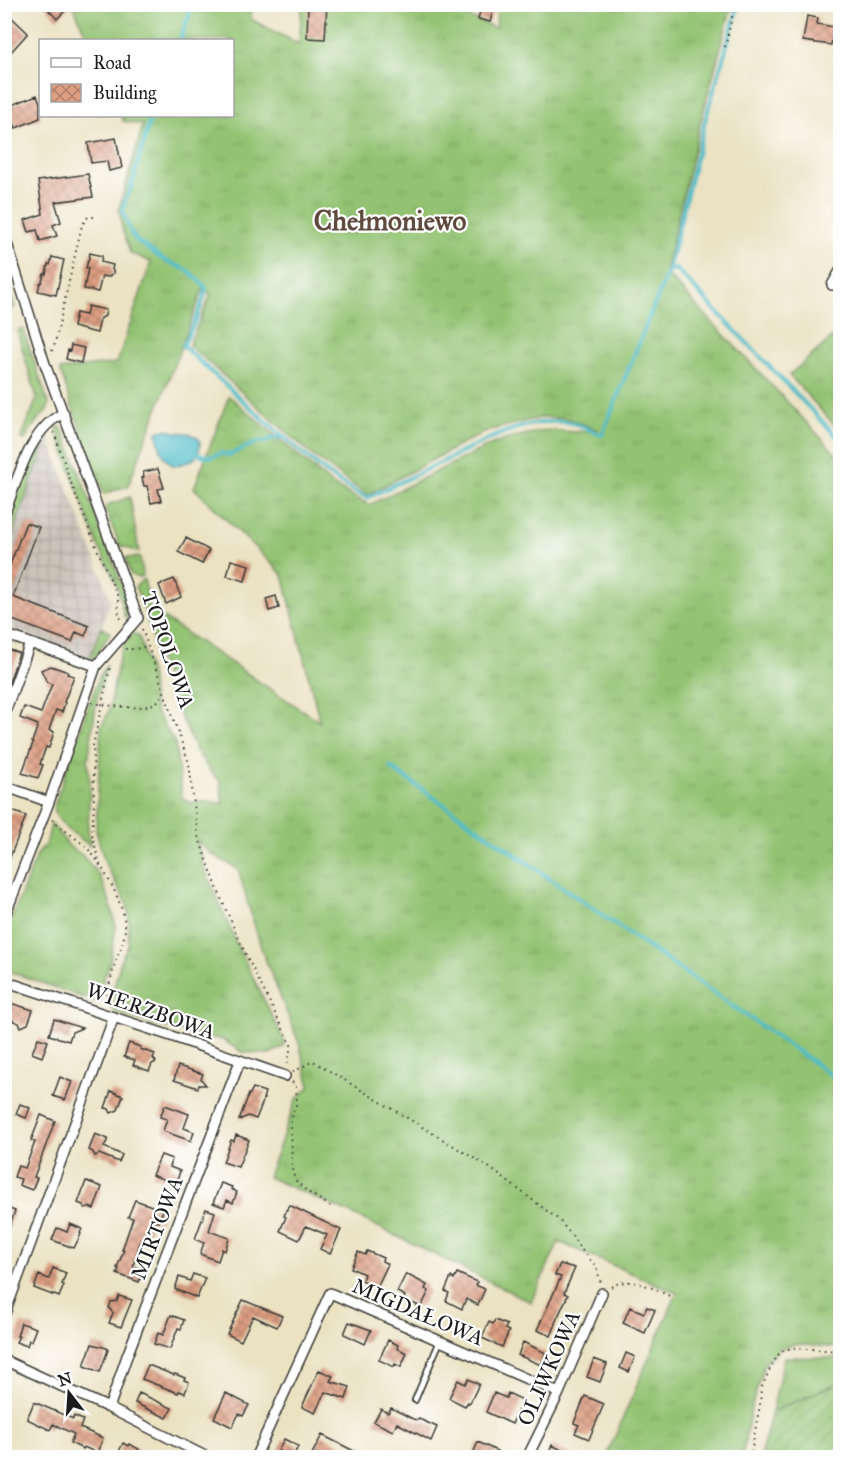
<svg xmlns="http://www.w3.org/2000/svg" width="845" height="1462" viewBox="0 0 845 1462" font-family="'IM FELL Great Primer',serif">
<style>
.industrial{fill:url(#industrial-grid)}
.grass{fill:url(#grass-tufts);stroke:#587047;stroke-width:1.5}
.garden{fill:url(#garden-furrows);stroke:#587047;stroke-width:1.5}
.water{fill:#4fbcc7;stroke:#366c72;stroke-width:1.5}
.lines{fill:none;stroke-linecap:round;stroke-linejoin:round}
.stream{stroke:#4fbcc7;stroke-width:4}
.building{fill:url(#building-cross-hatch)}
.lane-casing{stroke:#3b3a35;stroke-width:8}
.street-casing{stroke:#3b3a35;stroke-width:12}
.path{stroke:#3b3a35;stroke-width:2;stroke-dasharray:1.5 4.5;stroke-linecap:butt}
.lane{stroke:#fff;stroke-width:4.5}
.street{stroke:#fff;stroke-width:9}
.labels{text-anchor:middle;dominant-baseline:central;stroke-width:4.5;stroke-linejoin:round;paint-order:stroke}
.street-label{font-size:21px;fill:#1c1c1c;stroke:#fff}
.district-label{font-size:27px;font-weight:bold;fill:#604a40;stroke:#fff}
</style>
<defs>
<pattern id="industrial-grid" width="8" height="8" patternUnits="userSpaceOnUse" patternTransform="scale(1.5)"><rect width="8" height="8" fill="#cac3b8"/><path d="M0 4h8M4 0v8" fill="none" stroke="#ada79e"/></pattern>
<pattern id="grass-tufts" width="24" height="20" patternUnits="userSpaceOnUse" patternTransform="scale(1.5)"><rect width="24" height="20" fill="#93c372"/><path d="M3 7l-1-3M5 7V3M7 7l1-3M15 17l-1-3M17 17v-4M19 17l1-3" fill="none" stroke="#7ea762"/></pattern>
<pattern id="garden-furrows" width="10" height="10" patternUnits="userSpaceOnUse" patternTransform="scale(1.5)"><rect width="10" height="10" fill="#93c372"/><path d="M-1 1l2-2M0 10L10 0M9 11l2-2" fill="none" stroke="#7ea762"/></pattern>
<pattern id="building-cross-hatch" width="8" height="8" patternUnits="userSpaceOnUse" patternTransform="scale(1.5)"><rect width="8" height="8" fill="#dd9e82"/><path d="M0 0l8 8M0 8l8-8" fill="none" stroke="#b2806a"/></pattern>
</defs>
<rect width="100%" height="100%" fill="#fff"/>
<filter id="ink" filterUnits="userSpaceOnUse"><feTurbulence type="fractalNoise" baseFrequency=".0167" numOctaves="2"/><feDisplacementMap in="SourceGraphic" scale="12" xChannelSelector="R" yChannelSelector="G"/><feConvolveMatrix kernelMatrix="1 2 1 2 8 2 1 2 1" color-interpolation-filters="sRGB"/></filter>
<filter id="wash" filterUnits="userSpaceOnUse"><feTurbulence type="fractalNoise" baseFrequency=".008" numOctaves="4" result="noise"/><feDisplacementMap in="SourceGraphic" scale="24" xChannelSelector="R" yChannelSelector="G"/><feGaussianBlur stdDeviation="1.35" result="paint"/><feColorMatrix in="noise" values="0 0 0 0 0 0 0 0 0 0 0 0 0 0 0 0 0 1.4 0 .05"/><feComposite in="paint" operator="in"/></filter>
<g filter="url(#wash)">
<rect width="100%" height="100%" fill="#ebe2c2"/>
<path class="industrial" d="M48,436l63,164 -21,58 -85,-32 -1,-72z"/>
<path class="grass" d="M73,5h175l4,15 47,24 3,-39h136l58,23 1,-23h235l-32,119 -35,148 175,186v890l-45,-4 -15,5 -16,15 -13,45 -9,48h-136l71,-164 -118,-51 -28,60 -179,-88 -84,-37 28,-77 14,-14 -11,-43 -37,-92 -24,-82 -28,-16 -13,-13 7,27 33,78 48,97 -1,5 -15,7 -27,-2 -19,-12 -68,-15 -40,-13 -6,-7 13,-48 6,-12 1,-29 -2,-12 -22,-41 -9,-32 5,-104 8,-16 9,-48 7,-23 5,-5 5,-1 4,2 12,41 1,18 3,16 20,32 7,54 8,6 15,-2 18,2 -3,-22 -10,-10 -14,-21 -19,-41 -18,-49 -15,-51 -9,-22 9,-8 6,30 170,113 -37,-147 -89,-87 35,-92 105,90 35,19 123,-61 31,-9 26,-5 24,2 25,-2 -29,-11 -26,-2 -57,14 -119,64 -56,-41 -122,-109 22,-51 -8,-5 -75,197 -24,8 -31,-84 -13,-40 57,-7 34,-101 -21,-9 -8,-25 -3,-19 24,-84 -20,-4 -2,-5h111v-76h-144z
M4,273l11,34 -5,2 -5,-19z
M23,329l26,75 -1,5 -12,13 -11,18 -4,-1 16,-41 -20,-67z
M840,331v100l-51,-56z
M56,426l5,1 5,10 63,167 -3,15c-5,-11 -5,-24 -10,-36 -5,-13 -12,-25 -18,-38 -15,-39 -29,-79 -42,-119z
M46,433l2,3 -43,118v-24l23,-64z
M130,497l9,55 -19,-6 -15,-37 2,-4z
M140,557l3,18 -4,3 -8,-3 -6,-17z
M101,627l9,5 -15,26h-5z
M107,664l-10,34 -9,63 2,24 -2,46 2,15c-13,-11 -35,-22 -36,-40l34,-99 11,-30z
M51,823l18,23 14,10 16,19 10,24 7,28 -6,35 -7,19 -5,22 -87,-31 -6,-4v-34l32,-79 10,-13z
M784,1357l53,1 3,24 -68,30z"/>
<path class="garden" d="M840,1382v75h-80l12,-45z"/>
<path class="water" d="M167,429c12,7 23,0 33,11 1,20 -9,22 -26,26 -13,-8 -15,-20 -17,-34z"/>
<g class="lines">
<path class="stream" d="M180,40l13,-36
M151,116l-20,72 -6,13 -2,12 8,20 6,8 27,19 23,10 12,10 7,8c-4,21 -14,39 -23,58 34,31 68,63 103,93 25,22 51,44 81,59 25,-12 50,-24 75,-36 38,-19 81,-44 125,-40 12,1 24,9 35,13l66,-164 37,-150 34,-117
M668,271l8,-2 164,171
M198,454l12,3 12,-4 7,2 31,-14 5,1 4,-3 13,-2
M390,767l450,314"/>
</g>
<g id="blocks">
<path class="building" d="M43,4h29l-15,15z
M308,4h19l-2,35 -18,-1z
M482,4h13l-5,18 -12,-3z
M4,10l24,23 -17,19 -7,-6z
M807,16l11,2 -1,6 17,3 -3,18 -28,-4z
M37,95l3,8v15l-24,10 -9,-21z
M116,138l6,30 -13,3 -2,-10 -16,2 -3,-20z
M88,174l5,23 -38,5 6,20 -8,3 4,11 -17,5 -3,-11 -8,2 -4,-12 18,-6 -5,-33z
M90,253l12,3 -1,6 12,3 -1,4 2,4 -6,4 -6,-1 -4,16 -14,-3 4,-21h-2z
M52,257l12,3 -8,35 -18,-4 2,-8 2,-1 2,-8h2l2,-10 2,1z
M88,306l18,4 -1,6 -5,3 -3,14 -24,-6 3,-14 10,2z
M71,345l13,3 -3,15 -15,-4 2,-9 2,1z
M158,469l6,19 -6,1 3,12 -10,2 -4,-17h-3l-2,-8 2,-1 -1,-5z
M26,523l13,4 -26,70 76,29 -4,10 -9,-4 -4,10 -68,-25v-37z
M186,538l23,12 -7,14 -24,-12z
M231,560l18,5 -4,16 -18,-5z
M174,579l7,18 -15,7 -7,-19z
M276,596l3,12 -10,3 -3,-12z
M7,649l12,4 -13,38 -2,-37z
M51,666l17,6 -1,2 7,2 -10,26 1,1 -3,9 -6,-2 -7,20 5,2 -5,16 -3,-1 -6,17 3,1 -5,13 -16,-5 11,-30 -1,-1 6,-17 -18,-7 4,-11 17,6 11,-29 -5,-2 -6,-12z
M12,811l14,5 -21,54 -1,-58 7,2z
M4,1001l29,9 -5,14 -7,3 -2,-4 -15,-6z
M54,1019l28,9 -10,4 -3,9 -20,-6z
M38,1038l10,3 -6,16 -10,-4z
M129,1043l12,4 -1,2 15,5 -2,4 3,4 -4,2 -3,7 -16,-6 2,-5 -11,-3z
M178,1066l25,8 -2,5 5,6h-7l-1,3 -24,-8z
M60,1077l12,5 -7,18 -12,-4z
M253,1088l12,4 -2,7h1l-8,20 -8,-3 -9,4 10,-26h1z
M111,1091l12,5 -5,14 -7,3 -2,-4 -4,-1z
M20,1104l10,4 -4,10 -10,-4z
M165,1105l24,9 -5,14 10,4 -3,9 -28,-10 4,-12 -7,-2z
M41,1115l14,6 -21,56 3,1 -5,12 -13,-5 2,-6 -7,-2 4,-11 7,2 10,-26 -4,-1z
M95,1134l13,5 -4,8 18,8 -3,7 -20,-8 -4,2 -2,-4 -4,-2z
M236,1135l13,5 -11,27 -15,-5 8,-22 3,1z
M161,1155l11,4 -2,8 10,4 -4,13 -24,-9z
M86,1181l16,6 -8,22 -5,-2 -4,1 -2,-3 -5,-2z
M221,1183l11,4 -1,2 6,3 -4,11 -6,-3 -3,7 -11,-4z
M135,1200l28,10 -4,12 -6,-2 -8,21 -4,-2 -8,27 10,4 -4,12 -22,-8 2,-6h-2l7,-18h-2l11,-32 -5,-1z
M289,1205l52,25 -11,24 -10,-5 7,-14 -21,-9 -7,14 -19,-9 6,-14 -2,-1z
M4,1207l11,4 -9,25h-2z
M206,1209l9,3 -6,19 20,7 -4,13 -3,-2 -4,12 -18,-7 4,-11 -9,-4z
M70,1224l12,5 -2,4 1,1 -7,14 -22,-8 5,-12 10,4z
M367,1251l16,7 -1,3 6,3 -11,23 -15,-7 2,-6 -13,-6 7,-16 7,3z
M560,1264l15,4 -11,25 4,2 -13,28 1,1 -5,12 -14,-6 24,-53 -6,-2z
M53,1268l13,5 -4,11 2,1 -5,12 -7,-3v1l-18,-7 5,-13 10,4z
M457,1273l20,9 -2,3 10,4 -7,16 -12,-6 -4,10 -16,-8 3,-8 -4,-2 6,-14 3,2z
M193,1274l12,4 -8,20 -22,-9 4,-12 11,4z
M406,1274l21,11 -2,4 4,2 -8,16 -17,-8 1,-3 -8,-4z
M119,1296l13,4 -11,27 -12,-4 4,-10 -4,-5 2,-6 6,-1z
M243,1300l39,16 -5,11 -24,-11 -12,25 -14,-7z
M630,1307l14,6 3,-6 8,3 -10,23 -22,-10z
M171,1315l13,5 -3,9 -3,-1 -8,21 -16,-5 4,-11 5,2z
M495,1320l12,5 -2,4 4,2 -7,16 -20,-9 7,-16 4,2z
M349,1322l22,8 -6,14 -21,-10z
M21,1323l15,5 -5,13 -2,-1 -2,6 -11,-4 3,-6h-2z
M388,1340l10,5 -1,3 10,5 -6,14 -6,-3 -1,3 -15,-7z
M523,1342l23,11 -5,12 -23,-10z
M92,1344l15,4v1l1,1 -8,22 -16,-6z
M626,1353l9,4 -6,15 -9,-4z
M594,1359l13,5 -7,18 -13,-5z
M148,1365l26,10 1,-1 10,4 -1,2 5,2 -4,11 -6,-2 -1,2 -36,-14z
M319,1370l14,6 -3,5 20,6 -4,12 -21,-7 -10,21 -13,-6z
M468,1379l11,5 -9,19 -2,-1 -3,4 -16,-8 9,-18 7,4z
M139,1393l33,15 -5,10 -32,-15z
M226,1393l23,12 -6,11 -4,-2 -7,13 -18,-9z
M494,1393l12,5 2,-5 15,7 -11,24 -26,-12z
M585,1396l19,8 -15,35 -14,-6 4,-8 -5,-2z
M34,1402l39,17 1,-3 9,4 -3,8 23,10 -6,15 -13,-6 -1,2 -13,-6 4,-9 -21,-10 -3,6 -23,-11z
M391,1408l22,11 5,1 1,-1 18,8 -6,14 -34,-18 -4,8 -19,-9 7,-13 7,4z
M322,1435l46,23h-49l-7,-4z
M284,1439l14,7 -5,12h-18z
M478,1442l19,9 -4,7h-22z
M123,1443l5,3 1,-2 10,5 -4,9h-19z
M552,1445l25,13h-30z"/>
</g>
</g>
<g filter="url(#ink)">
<use href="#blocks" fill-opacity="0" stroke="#3b3a35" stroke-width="1.5"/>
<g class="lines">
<g class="lane-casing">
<path id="lane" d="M415,1400l25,-59"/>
</g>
<g class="street-casing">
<path id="street" d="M4,234l41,130 93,254 -42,48 -47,136 -45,116
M832,285l8,-14
M4,515c13,-33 25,-87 60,-102
M4,634l92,32
M4,715l26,-72
M4,786l45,16
M4,981l167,55 114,40
M4,1316l110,-299
M4,1360l105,48 100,50
M109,1408l18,-52 113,-295
M255,1458l75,-165 229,100
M527,1458l32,-65 43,-100"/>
</g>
<path class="path" d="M725,47l10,-43
M52,351l2,-4 28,-122 6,-8h7
M54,432l17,51 26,66 21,48 1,19 3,4
M142,629l47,134 9,73 23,62 24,55 46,92 -4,21
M125,649h10l13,-3
M92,703c17,2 54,10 67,-3 2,-2 3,-5 5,-8
M52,819c11,11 25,19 36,30 14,15 37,56 37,78 0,4 -1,10 -2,14 -1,6 -4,11 -6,17 -5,15 -9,30 -11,45
M100,865l-8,-31 2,-30 -1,-59 17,-78
M293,1072l20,-11 177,107 69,52 14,17 6,10 17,19 5,17
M292,1082l4,4 1,16 -6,18 1,49 3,11 13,12 22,14
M611,1287c20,-13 42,2 61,10
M750,1458l10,-53 1,-16 9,-20 8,-14 6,-5 9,-2 47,3"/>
<use href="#lane" class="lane"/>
<use href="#street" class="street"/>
</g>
</g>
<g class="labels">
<g class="street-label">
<text transform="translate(168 650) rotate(71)">TOPOLOWA</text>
<text transform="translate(151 1011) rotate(19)">WIERZBOWA</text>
<text transform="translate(157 1228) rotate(-69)">MIRTOWA</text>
<text transform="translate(418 1312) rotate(23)">MIGDAŁOWA</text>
<text transform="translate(549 1368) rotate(-66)">OLIWKOWA</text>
</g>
<g class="district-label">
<text x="390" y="220">Chełmoniewo</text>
</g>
</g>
<rect width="845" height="1462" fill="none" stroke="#fff" stroke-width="24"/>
<rect x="39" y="39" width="195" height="78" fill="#ffffff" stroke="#a4a4a4" stroke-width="1.5"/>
<rect x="51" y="58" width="30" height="9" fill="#ffffff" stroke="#a4a4a4" stroke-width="1.5"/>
<text x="93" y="69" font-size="18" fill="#1c1c1c">Road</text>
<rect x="51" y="84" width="30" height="18" fill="url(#building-cross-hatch)" stroke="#a4a4a4" stroke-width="1.5"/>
<text x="93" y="99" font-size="18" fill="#1c1c1c">Building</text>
<g transform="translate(69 1393) rotate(343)" stroke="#ffffff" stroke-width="4.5" paint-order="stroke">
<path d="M0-4.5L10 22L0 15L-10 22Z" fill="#1c1c1c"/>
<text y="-9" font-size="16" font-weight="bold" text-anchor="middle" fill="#1c1c1c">N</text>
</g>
</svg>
